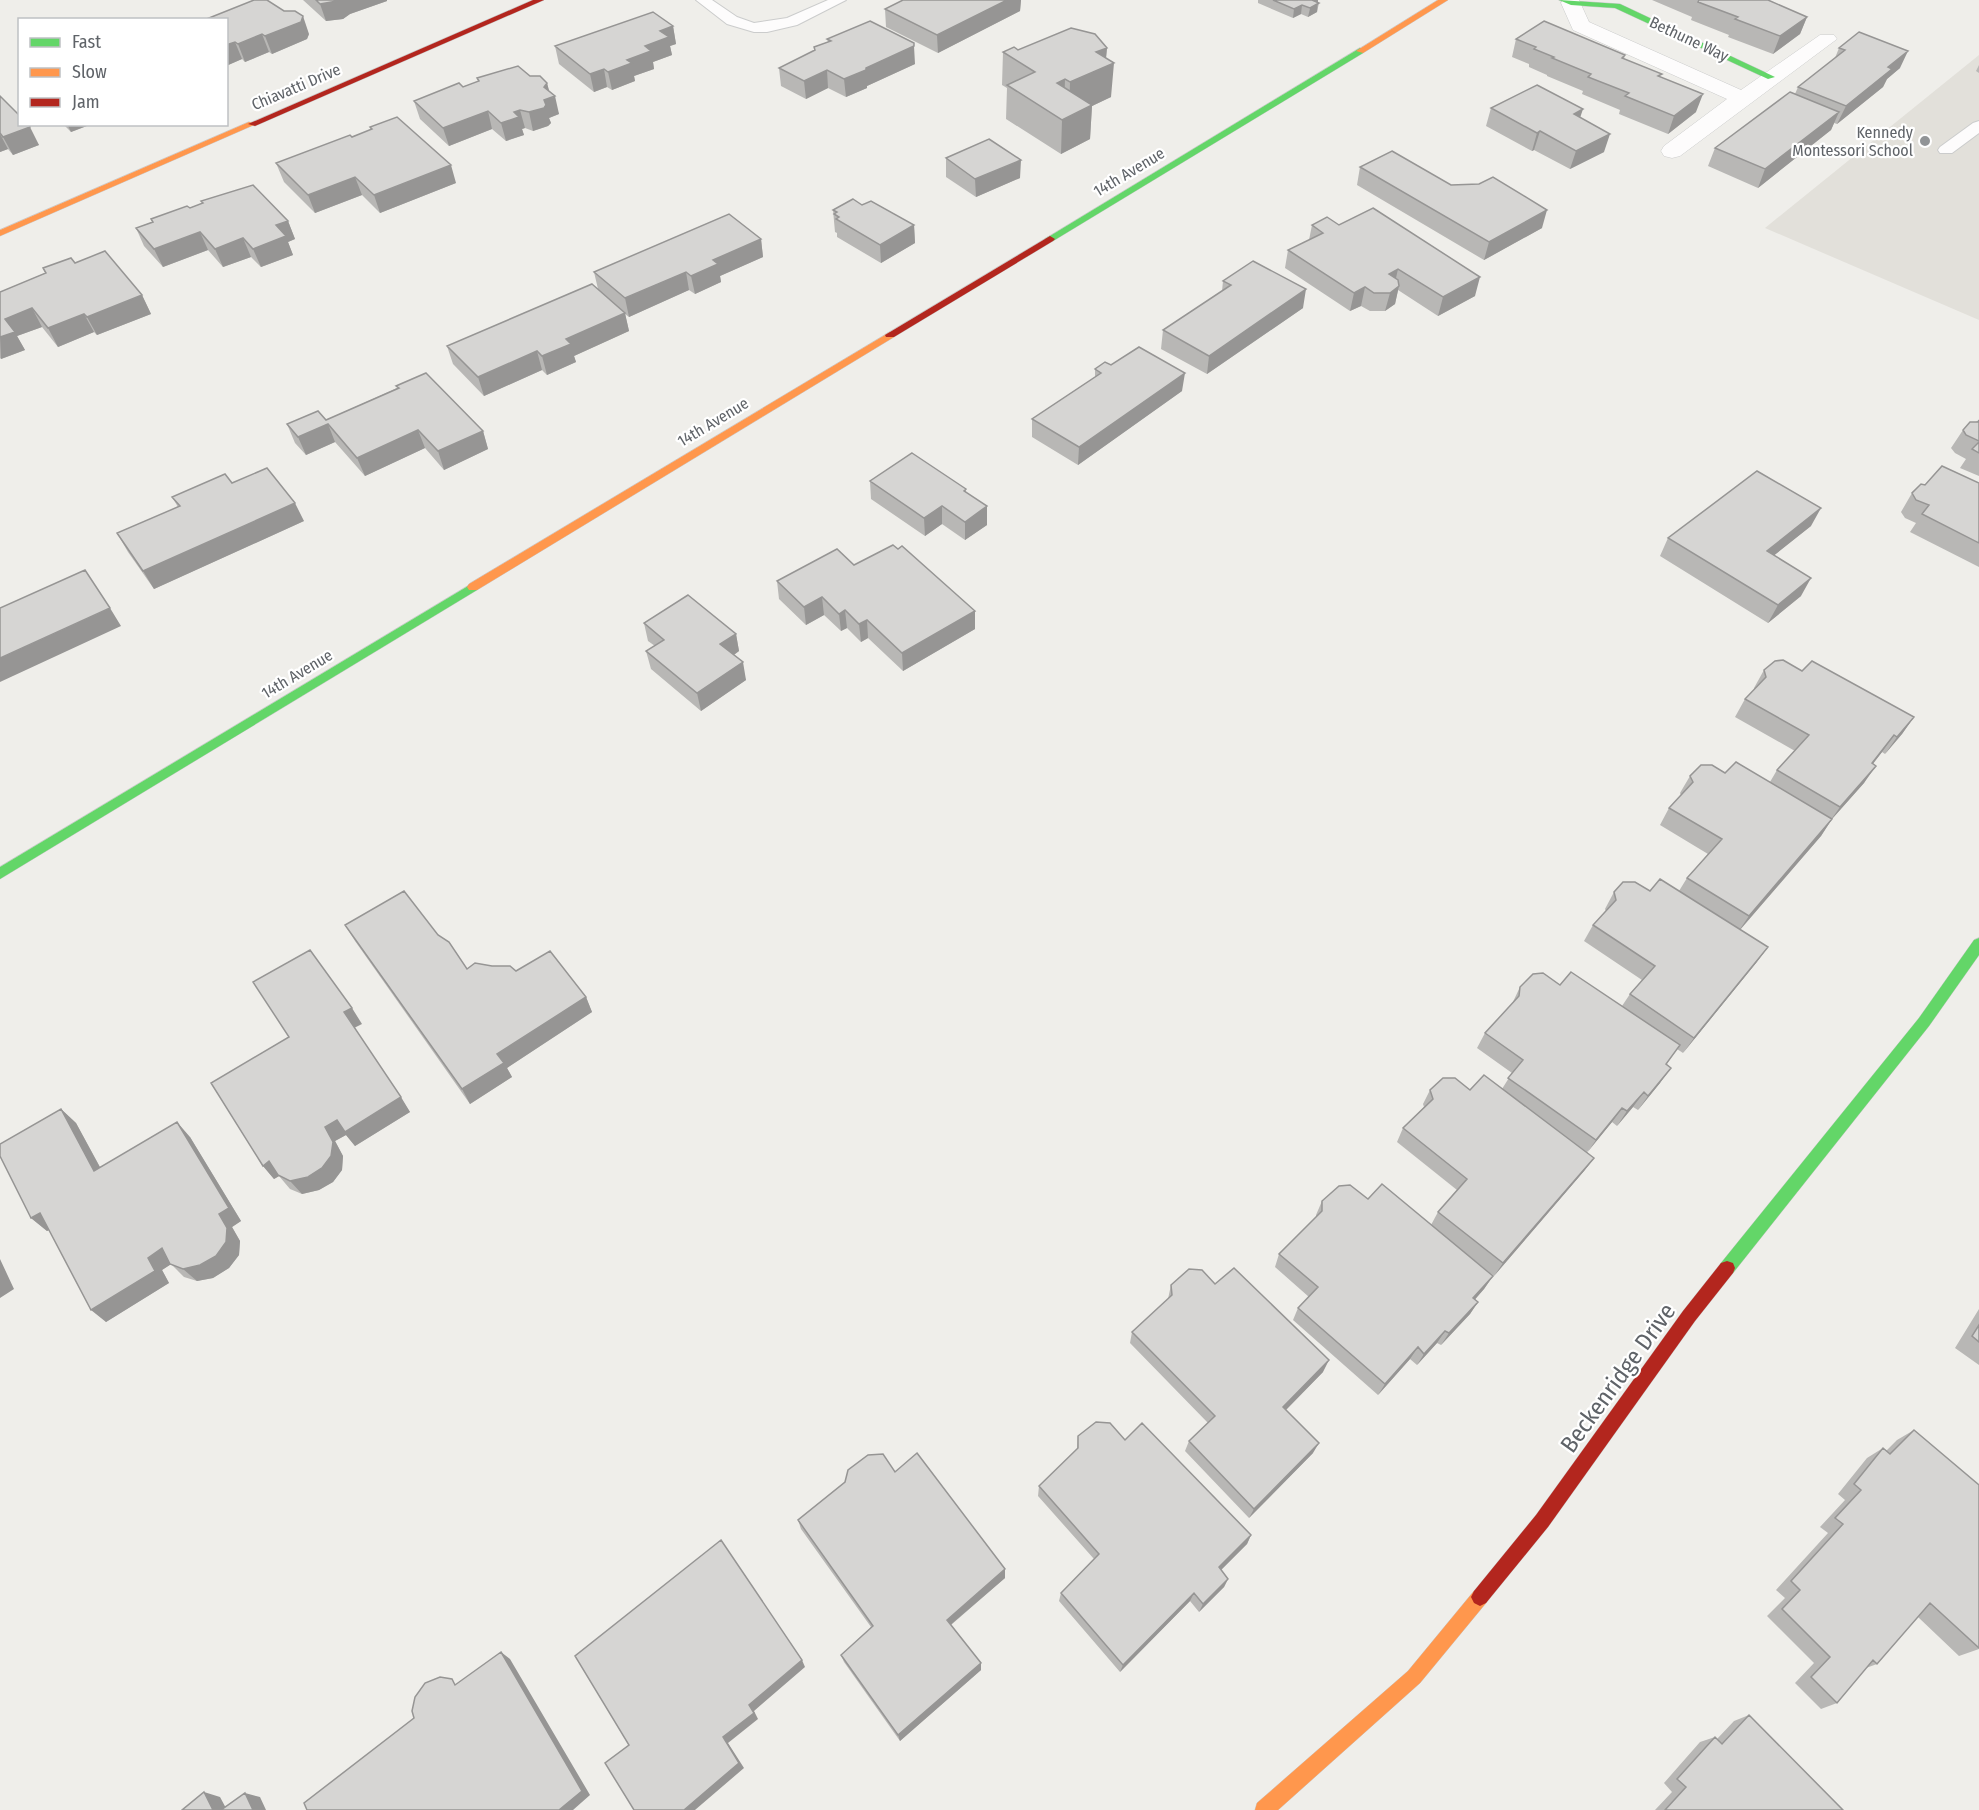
<svg xmlns="http://www.w3.org/2000/svg" width="1979" height="1810" viewBox="0 0 1979 1810" font-family="'Fira Sans Condensed',sans-serif">
<style>
.education{fill:#e2e0da}
.lines{fill:none;stroke-linecap:round;stroke-linejoin:round}
.lane-casing{stroke:#cbcccc;stroke-width:2}
.street-casing{stroke:#cbcccc;stroke-width:1}
.fast-casing{stroke:#cacacb;stroke-width:1}
.slow-casing{stroke:#cacacb;stroke-width:1}
.jam-casing{stroke:#cacacb;stroke-width:1}
.lane{fill:#fdfcfc;fill-rule:evenodd}
.street{fill:#fdfcfc;fill-rule:evenodd}
.fast{fill:#63d668;fill-rule:evenodd}
.slow{fill:#ff974d;fill-rule:evenodd}
.jam{fill:#b3261e;fill-rule:evenodd}
.wall{fill:#b8b7b5}
.shaded-wall{fill:#969594}
.building{fill:#d6d5d3;stroke:#969594;stroke-width:1.5}
.poi-dot{fill:#919496;stroke:#fff;stroke-width:2}
.labels{text-anchor:middle;dominant-baseline:central;stroke-width:4.5;stroke-linejoin:round;paint-order:stroke}
.far-street-label{font-size:16px;fill:#5f6368;stroke:#fff}
.far-poi-label{font-size:16px;fill:#5f6368;stroke:#fff;text-anchor:end}
.near-street-label{font-size:24px;fill:#5f6368;stroke:#fff}
</style>
<rect width="100%" height="100%" fill="#efeeea"/>
<path class="education" d="M1979,55v265l-214,-92z"/>
<g class="lines">
<g class="lane-casing">
<path id="lane" d="M696,0h16l25,17 17,6 33,-5 41,-18h18l-49,25 -30,7h-13l-27,-8z
M1979,121v12l-27,20h-12l-2,-3 2,-3 33,-24z"/>
</g>
<g class="street-casing">
<path id="street" d="M1563,0h16l10,22 152,68 79,-55h14l3,4 -157,117 -8,2 -8,-2 -3,-5 3,-5 63,-47 -154,-69 -12,-27z"/>
</g>
<g class="fast-casing">
<path id="fast" d="M1559,0l61,4 155,73 -7,2 -153,-71 -44,-3z
M1360,48l4,3 -1,2 -310,188 -8,-2z
M473,583l6,4 -2,3 -477,289v-12z
M1979,938v17l-50,71 -196,247 -6,2 -6,-2 -2,-5 2,-5 198,-245 55,-78z"/>
</g>
<g class="slow-casing">
<path id="slow" d="M1438,0h10l-85,53 -7,-2z
M249,122l7,2 -256,112v-6z
M890,332l4,1v4l-417,253h-8l-2,-3 2,-3z
M1480,1588l6,3 3,6 -3,6 -66,80 -142,127h-23l2,-7 151,-132 66,-80z"/>
</g>
<g class="jam-casing">
<path id="jam" d="M533,0h11l-289,126 -7,-2z
M1050,236l5,3 -2,2 -159,96h-8l-1,-2z
M1727,1261l6,2 2,5 -2,5 -38,48 -147,206 -62,76 -6,3 -6,-3 -3,-6 3,-6 62,-76 147,-204 38,-48z"/>
</g>
<use href="#lane" class="lane"/>
<use href="#street" class="street"/>
<use href="#fast" class="fast"/>
<use href="#slow" class="slow"/>
<use href="#jam" class="jam"/>
</g>
<path class="wall" d="M303,0h84v1l-37,13 -7,5 -17,2z
M903,0h118l-1,11 -82,42 -52,-26 -1,-18z
M1258,0h60v3h1l-2,9 -9,5 -7,-3 -8,4 -35,-15z
M1652,0h116l39,17 -7,17 -27,20 -45,-17 1,-2 -38,-15 1,-3z
M226,20l83,14 -2,5 -35,15 -3,-2 -24,10 -3,-3 -16,7z
M673,26l3,18 -6,2 2,9 -19,7 1,7 -20,7 1,5 -23,9 -5,-3 -13,5 -35,-28 -4,-18z
M827,39l88,25 -48,22v2l-21,9 -18,-9 -22,11 -25,-13 -2,-18 36,-18 -1,-3 14,-5z
M1516,39l109,16 -1,4 37,18 35,35 -28,22 -49,-20 1,-4 -38,-16 1,-3 -36,-15v-1l-18,-8v-3l-17,-7z
M1107,48l-1,11 5,38 -19,9 -2,33 -29,15 -55,-35 1,-31 -5,-3 1,-33 15,-2z
M1839,48l61,20 -13,11 -4,8 -46,37 -3,-1 -3,7 -73,58 -50,-22 7,-18 80,-54 3,-7 37,-29z
M1979,65v8l-3,-2z
M530,76l17,7 2,8 10,23 -10,4 2,5 -3,3 -15,5 -8,-3 -3,1 2,6 -18,6 -14,-12 -43,17 -29,-27 -6,-18 64,-19 -1,-4z
M0,96l39,49 -26,10 -5,-6 -8,3z
M1491,108l89,10 24,34 -34,17 -36,-19 -2,1 -46,-25z
M63,124h29l-21,8z
M370,127l86,56 -76,30 -18,-18 -47,18 -31,-31 -8,-19 95,-33z
M946,158l74,20 -44,19 -30,-20z
M1360,167l91,18 91,43 -58,32 -127,-75z
M201,201l87,20 7,18 -7,3 5,13 -32,12 -10,-10 -28,10 -15,-17 -45,17 -19,-21 -8,-18 16,-6 -1,-3 51,-15z
M862,205l52,20 1,18 -34,20 -44,-26v-4l-2,-1 -2,-22z
M1312,225h27l136,71 -37,20 -40,-26 -3,14 -10,7h-15l-9,-5 -11,5 -65,-43 3,-18 21,-10z
M761,239l2,18 -43,19 1,6 -26,12 -6,-4 -60,27 -4,-3 4,17 -55,25 2,6 -29,13 -5,-5 -58,26 -31,-32 -6,-18 151,-57 -4,-17z
M75,263l67,32 9,19 -54,21 -3,-3 -36,15 -16,-20 -25,9 8,14 -24,9 -1,-1v-66l45,-19 -2,-5z
M1223,281l80,27 -96,66 -46,-25 2,-19 59,-39z
M1111,365l71,26 -104,74 -46,-28v-18l63,-42v-8z
M396,386l87,45 5,18 -44,21 -19,-22 -60,28 -30,-34 -29,13 -11,-12 -8,-19 39,-4 71,-32z
M1979,420v56l-19,-8 6,-9 -11,-6 -4,-5 12,-18z
M870,481l96,8v4l21,32 -22,15 -23,-16 -17,12 -54,-37z
M232,483l72,38 -150,68 -26,-37 -11,-19 61,-26 -6,-10z
M1979,483v84l-69,-35 6,-9 -11,-5 -4,-6 11,-19z
M1811,526l-37,29 27,41 -33,27 -108,-67 8,-18z
M854,565l121,46v18l-72,42 -35,-33 -7,4 -14,-14 -6,3 -17,-16 -18,10 -27,-26 -2,-18z
M644,623l92,11 3,17 -5,4 12,25 -45,31 -50,-42 -5,-18 9,-5 -7,-5z
M1764,670l38,1 112,46 -12,17 -17,20 -3,-2 -9,12 -9,19 -32,36 -11,17 -81,94 28,17 -12,16 -73,90 -6,-4 -11,16 -6,18 -22,27 -5,-3 -16,19 -5,-4 -25,30 7,6 -10,13 -90,105 -52,-42 51,42 -9,13 -9,10 3,3 -8,12 -29,31 -4,-2 -20,22 -7,-6 -32,36 -85,-75 5,-12 11,-11 -34,-30 4,-13 37,-37v-2l6,-14 46,-2 63,26 7,-13 19,-22 -60,-48 6,-14 21,-21 -1,-3 7,-14h40l32,-1 10,-16 -35,-25 8,-15 27,-29 8,-17 40,-2 62,21 8,-12 12,-14 -58,-39 9,-16 13,-14 -1,-2 9,-17 65,-1 8,-13 21,-24 -48,-29 9,-17 12,-13 -1,-2 10,-17 35,-3 45,9 7,-12 18,-19 -60,-34 10,-18 9,-9v-2z
M345,925l93,10 29,34 25,-3 24,5 70,26 6,15 -85,56 5,9 -42,27 -115,-163z
M362,1024l-8,3 56,85 -55,34 -9,-11 -11,6 8,15 -1,14 -9,12 -14,8 -17,4 -12,-5 -11,-13 -5,3 -11,-13 -52,-83z
M61,1109l15,14 24,44 90,-30 51,84 -9,6 8,14 -1,14 -10,13 -16,10 -16,3 -13,-4 -13,-13 -9,6 7,13 -63,39 -57,-92 -2,1 -16,-13z
M1215,1284l108,88 -37,38 27,43 -64,65 -64,-67 4,-10 19,-18 -78,-80 2,-11 36,-33 3,-14z
M1979,1309v56l-24,-17z
M1914,1430l65,219 -20,7 -41,-39 -41,47 -11,4 -29,35 -16,6 -26,-26 19,-20 -47,-47 18,-18 -9,-8 52,-57 -8,-6 25,-27 -7,-6 29,-36 16,-10 3,3 11,-11z
M1078,1436l47,4 126,95 -4,9 -26,26 7,9 -4,8 -25,25 -9,-11 -70,71 -61,-71 2,-8 33,-34 -56,-63 1,-10 38,-37z
M895,1472l110,106 -54,47 30,38v7l-81,71 -56,-79 -3,-7 30,-28 -70,-98 -3,-9z
M1749,1715l94,95h-188l17,-18 -8,-9 36,-41 15,-5 2,2 17,-18z"/>
<path class="shaded-wall" d="M339,0h48v1l-37,13 -7,5 -17,2 -6,-17z
M1007,0h14l-1,11 -82,42 -1,-18z
M1312,0h6l-1,12 -9,5z
M1302,5l-1,9 -8,4 1,-9z
M303,16l6,18 -2,5 -35,15 -7,-18z
M1807,17l-7,17 -27,20 7,-18z
M673,26l3,18 -6,2 2,9 -19,7 1,7 -20,7 1,5 -23,9 -4,-18 37,-26 15,-15z
M262,34l7,18 -24,10 -7,-18z
M235,42l7,17 -16,7v-21z
M914,46l1,18 -48,22v2l-21,9 -2,-18 22,-11z
M1107,48l-2,19 9,-4 -3,34 -19,9 -2,33 -29,15 1,-34 7,-4 1,-34 26,-30z
M1908,51l-8,17 -13,11 -4,8 -46,37 9,-18 42,-39z
M604,69l3,18 -13,5 -4,-18z
M827,70l1,18 -22,11 -2,-18z
M1065,79l-1,34 -8,4 1,-34z
M547,83l4,15 4,-2 4,18 -10,4 2,5 -3,3 -15,5 -4,-19 15,-12v-13z
M1703,94l-7,18 -28,22 6,-18z
M1583,109l-6,18 -3,-13z
M520,110l5,18 -3,1 2,6 -18,6 -5,-18 13,-11z
M488,111l4,18 -43,17 -6,-18z
M1839,112l-8,18 -73,58 7,-19z
M67,124h25l-21,8z
M30,127l9,18 -26,10 -10,-18z
M1540,131l-6,19 -2,1 5,-18z
M0,134l8,15 -8,3z
M1610,134l-6,18 -34,17 6,-18z
M1021,160l-1,18 -44,19 -1,-18z
M451,165l5,18 -76,30 -6,-18z
M355,177l7,18 -47,18 -7,-18z
M1547,210l-5,18 -58,32 5,-18z
M288,221l7,18 -7,3 5,13 -32,12 -8,-18 23,-24z
M914,225l1,18 -34,20 -1,-18z
M200,232l8,18 -45,17 -9,-18z
M243,238l8,19 -28,10 -8,-18z
M761,239l2,18 -43,19 1,6 -26,12 -4,-18 22,-16z
M1398,269l-4,18 -5,-13z
M686,272l3,18 -60,27 -4,-19z
M1480,277l-5,19 -37,20 5,-19z
M1399,286l-4,18 -10,7 5,-18z
M1365,287l-4,19 -11,5 4,-18z
M1306,289l-3,19 -96,66 2,-18z
M142,295l9,19 -54,21 -10,-18z
M32,308l10,19 -25,9 8,14 -24,9 -1,-22 5,-18z
M625,313l4,18 -55,25 2,6 -29,13 -5,-19 24,-17z
M84,314l10,18 -36,15 -10,-19z
M537,351l5,19 -58,26 -6,-19z
M1185,373l-3,18 -104,74 1,-18z
M328,424l7,18 -29,13 -8,-18z
M418,430l7,18 -60,28 -8,-18z
M483,431l5,18 -44,21 -6,-19z
M295,503l9,18 -150,68 -11,-18z
M942,506v18l-17,12 -1,-18z
M987,506v19l-22,15v-18z
M1821,508l-10,18 -54,43 10,-18z
M1811,578l-10,18 -33,27 10,-18z
M822,597l2,18 -18,10 -2,-18z
M110,608l11,18 -121,56v-24z
M845,610l2,18 -6,3 -2,-17z
M975,611v18l-72,42 -1,-18z
M867,620l1,18 -7,4 -2,-18z
M736,634l3,17 -15,11 -4,-18z
M743,662l3,18 -45,31 -4,-18z
M1914,717l-12,17 -17,20 12,-17z
M1894,735l-12,17 -22,28 12,-17z
M1876,766l-12,17 -32,36 -11,17 -83,96 11,-16 79,-92 12,-17z
M1768,947l-12,16 -73,90 11,-15z
M586,997l6,15 -85,56 5,9 -42,27 -8,-15 35,-35z
M352,1008l10,16 -8,4 -10,-16z
M1671,1068l-11,15 -22,27 10,-14z
M1644,1092l-11,15 -16,19 10,-15z
M401,1097l9,15 -55,34 -9,-11 -11,6 8,15 -1,14 -9,12 -14,8 -17,4 -12,-13 35,-54 12,-7z
M1622,1108l-10,14 -26,32 10,-14z
M61,1109l15,14 33,61 -15,-13z
M177,1122l13,15 51,84 -9,6 8,14 -1,14 -10,13 -16,10 -16,3 -14,-12 36,-55z
M1594,1158l-10,13 -90,105 9,-13z
M269,1161l12,14 -7,4 -11,-13z
M40,1213l16,14 -9,4 -16,-13z
M162,1248l14,13 -14,9 7,13 -63,39 -15,-12 57,-52z
M0,1259l14,30 -14,9z
M1493,1276l-9,13 -19,22 8,-13z
M1478,1302l-8,12 -29,31 8,-12z
M1445,1331l-8,12 -20,22 7,-11z
M1418,1347l-8,12 -32,36 7,-11z
M1329,1360l-6,12 -45,46 5,-11z
M1319,1443l-6,10 -64,65 5,-9z
M1251,1535l-4,9 -32,32 4,-9z
M1005,1569v9l-57,49 -1,-7z
M1228,1579l-4,8 -25,25 4,-8z
M1194,1593l-4,8 -70,71 3,-7z
M501,1652l9,7 80,136 -17,15h-14z
M802,1660l3,7 -51,44 4,8 -30,24 16,25 -49,42h-11l39,-73 26,-32z
M981,1663v7l-81,71 -2,-6z
M204,1792l16,5 7,13h-14z
M245,1793l15,4 6,13h-13z"/>
<path class="building" d="M254,0h13l17,11h11l8,5 -2,6 -36,14 -3,-2 -24,10 -3,-2 -9,3v-25h-22z
M316,0h23l-2,1 -17,3z
M903,0h104l-70,35 -52,-26z
M1273,0h39l7,3 -9,5 -8,-3 -8,4z
M1699,0h69l39,17 -27,19 -45,-17 3,-2 -40,-15z
M653,12l20,14 -13,5 9,6 -24,9 6,5 -24,9 5,3 -24,9 -4,-3 -14,5 -35,-28z
M870,21l44,22v3l-48,22v2l-22,9 -17,-9 -23,11 -25,-13 36,-18 -1,-3 17,-6 -4,-2z
M1544,21l81,34 -3,3 40,16 -4,2 45,18 -29,22 -49,-20 4,-3 -41,-16 3,-3 -39,-16 2,-1 -20,-8 2,-2 -20,-8z
M1071,28l24,6 12,14 -11,4 18,11 -44,19 -5,-3 -8,4 35,22 -30,15 -55,-35 28,-13 -32,-20 11,-5 4,3z
M1859,32l49,19 -20,16 4,2 -46,37 -48,-19 47,-37 -6,-2z
M518,66l12,10h10l7,7 -3,4 11,9 -11,4 2,5 -2,3 -15,4 -9,-2 -6,2 5,5 -18,6 -13,-12 -45,17 -29,-27 45,-18 4,4 16,-6 -2,-3z
M1537,85l46,24 -9,5 36,20 -34,17 -36,-20 -3,2 -46,-25z
M1790,92l49,20 -74,57 -50,-21z
M0,96l20,20v8h8l2,3 -27,10 -3,-4z
M397,117l54,48 -77,30 -19,-18 -47,18 -32,-32 74,-28 2,2 20,-8 -2,-2z
M989,139l32,21 -46,19 -29,-21z
M1392,151l59,34 28,-1 14,-7 54,33 -58,32 -129,-75z
M253,185l35,36 -12,4 10,11 -33,13 -10,-11 -28,11 -15,-17 -46,17 -18,-21 17,-6 -2,-3 36,-13 3,2 13,-5 -2,-2z
M853,199l9,6 9,-4 43,24 -34,20 -44,-26 3,-2 -5,-3 3,-2 -4,-2z
M1373,208l107,69 -37,20 -45,-28 -9,5 9,6 1,6 -9,7h-16l-9,-6 -11,6 -66,-43 35,-17 -11,-8 15,-8 12,8z
M729,214l32,25 -48,21 5,4 -27,12 -5,-4 -61,26 -31,-26z
M105,251l37,44 -55,22 -3,-3 -36,14 -16,-20 -27,11 10,13 -15,5v-45l46,-19 -3,-5 28,-10 4,5z
M1253,261l53,28 -97,67 -46,-26 68,-45 -8,-4z
M592,284l33,29 -59,26 5,5 -29,12 -5,-5 -59,26 -31,-31z
M1139,347l46,26 -106,74 -47,-28 69,-46 -6,-4 10,-7 6,3z
M426,373l57,58 -45,20 -20,-21 -61,28 -29,-34 -30,13 -11,-13 31,-13 8,9 73,-32 -3,-2z
M1979,420v21l-13,-6 -3,-5 7,-8h8z
M1979,442v11l-7,-4z
M912,453l54,36 -2,2 23,15 -22,16 -23,-16 -18,12 -54,-37z
M1942,466l37,17v60l-57,-29 7,-9 -13,-5 -4,-7 9,-9 4,1z
M267,468l28,35 -152,68 -26,-38 63,-27 -8,-9 53,-23 7,9z
M1757,471l64,37 -54,43 44,27 -33,27 -110,-67z
M893,545l5,4 4,-3 73,65 -73,42 -35,-33 -8,4 -14,-14 -6,4 -17,-17 -18,10 -27,-26 60,-32 17,16z
M85,570l25,38 -110,50v-50z
M688,595l48,39 -16,10 23,18 -46,31 -51,-42 18,-11 -20,-17z
M1783,660l19,11 10,-10 102,56 -17,20 -3,-2 -22,28 4,3 -36,41 -63,-37 32,-35 -64,-36 21,-22 -2,-7 11,-9z
M1736,762l96,57 -83,97 -62,-38 35,-39 -53,-31 24,-26 -3,-6 11,-11h11l13,8z
M1660,879l108,68 -74,91 -64,-44 25,-28 -62,-41 23,-25 -2,-8 9,-10h12l15,9z
M404,891l34,44 11,7 18,27 8,-6 17,3h18l6,5 34,-20 36,46 -89,57 7,9 -42,26 -117,-164z
M310,950l42,58 -8,4 57,85 -56,35 -8,-12 -12,7 8,15 -2,14 -9,12 -14,9 -18,4 -12,-6 -9,-14 -6,5 -52,-83 78,-46 -36,-55z
M1571,972l109,73 -14,19 5,4 -23,28 -4,-4 -17,19 -5,-3 -26,32 -88,-62 15,-18 -38,-27 34,-37 1,-9 13,-13 10,-1 17,12z
M1484,1075l110,83 -91,105 -65,-51 29,-33 -64,-51 30,-29 -3,-9 13,-12h12l15,12z
M61,1109l33,62 83,-49 52,86 -10,6 8,14 -1,14 -10,14 -16,9 -17,4 -13,-5 -8,-16 -14,10 7,13 -64,39 -51,-97 -9,5 -31,-62v-12z
M1382,1184l111,92 -20,22 5,4 -29,31 -4,-2 -21,23 -6,-7 -33,37 -87,-76 20,-21 -39,-33 43,-43v-10l17,-15 11,-1 18,14z
M1234,1268l95,92 -46,47 36,36 -65,66 -65,-68 26,-25 -83,-84 40,-37 -1,-10 18,-16 13,1 13,14z
M1979,1325v17l-7,-6z
M1096,1422l14,1 15,17 17,-17 109,112 -32,32 9,12 -25,25 -9,-11 -71,72 -62,-72 38,-39 -60,-68 39,-38v-12z
M1914,1430l65,55v163l-49,-45 -53,61 -4,-4 -36,43 -26,-26 19,-20 -48,-48 18,-19 -9,-9 52,-57 -8,-6 26,-28 -7,-6 29,-36 7,6z
M917,1453l88,116 -58,51 34,43 -83,72 -57,-80 32,-29 -75,-106 47,-38 3,-12 20,-15 15,-1 12,18z
M721,1540l81,120 -53,45 5,8 -31,24 16,26 -55,47h-50l-29,-47 24,-18 -54,-89z
M501,1652l81,139 -23,19h-252l-3,-7 110,-85 -2,-7 3,-14 10,-14 15,-6 12,2 3,6z
M1749,1715l94,95h-178l21,-23 -9,-8 38,-42 7,7z
M204,1792l9,18h-31z
M245,1793l8,17h-32z"/>
<circle class="poi-dot" cx="1925" cy="141" r="6"/>
<g class="labels">
<g class="far-street-label">
<text transform="translate(1689 39) rotate(25)">Bethune Way</text>
<text transform="translate(296 87) rotate(-23)">Chiavatti Drive</text>
<text transform="translate(1129 172) rotate(-31)">14th Avenue</text>
<text transform="translate(713 422) rotate(-31)">14th Avenue</text>
<text transform="translate(297 674) rotate(-31)">14th Avenue</text>
</g>
<g class="far-poi-label">
<text x="1913" y="132">Kennedy<tspan x="1913" dy="18">Montessori School</tspan></text>
</g>
<g class="near-street-label">
<text transform="translate(1618 1378) rotate(-54)">Beckenridge Drive</text>
</g>
</g>
<rect x="18" y="18" width="210" height="108" fill="#ffffff" stroke="#bfc1c3" stroke-width="1.5"/>
<rect x="30" y="38" width="30" height="9" fill="#63d668" stroke="#bfc1c3" stroke-width="1.5"/>
<text x="72" y="48" font-size="18" fill="#5f6368">Fast</text>
<rect x="30" y="68" width="30" height="9" fill="#ff974d" stroke="#bfc1c3" stroke-width="1.5"/>
<text x="72" y="78" font-size="18" fill="#5f6368">Slow</text>
<rect x="30" y="98" width="30" height="9" fill="#b3261e" stroke="#bfc1c3" stroke-width="1.5"/>
<text x="72" y="108" font-size="18" fill="#5f6368">Jam</text>
</svg>
